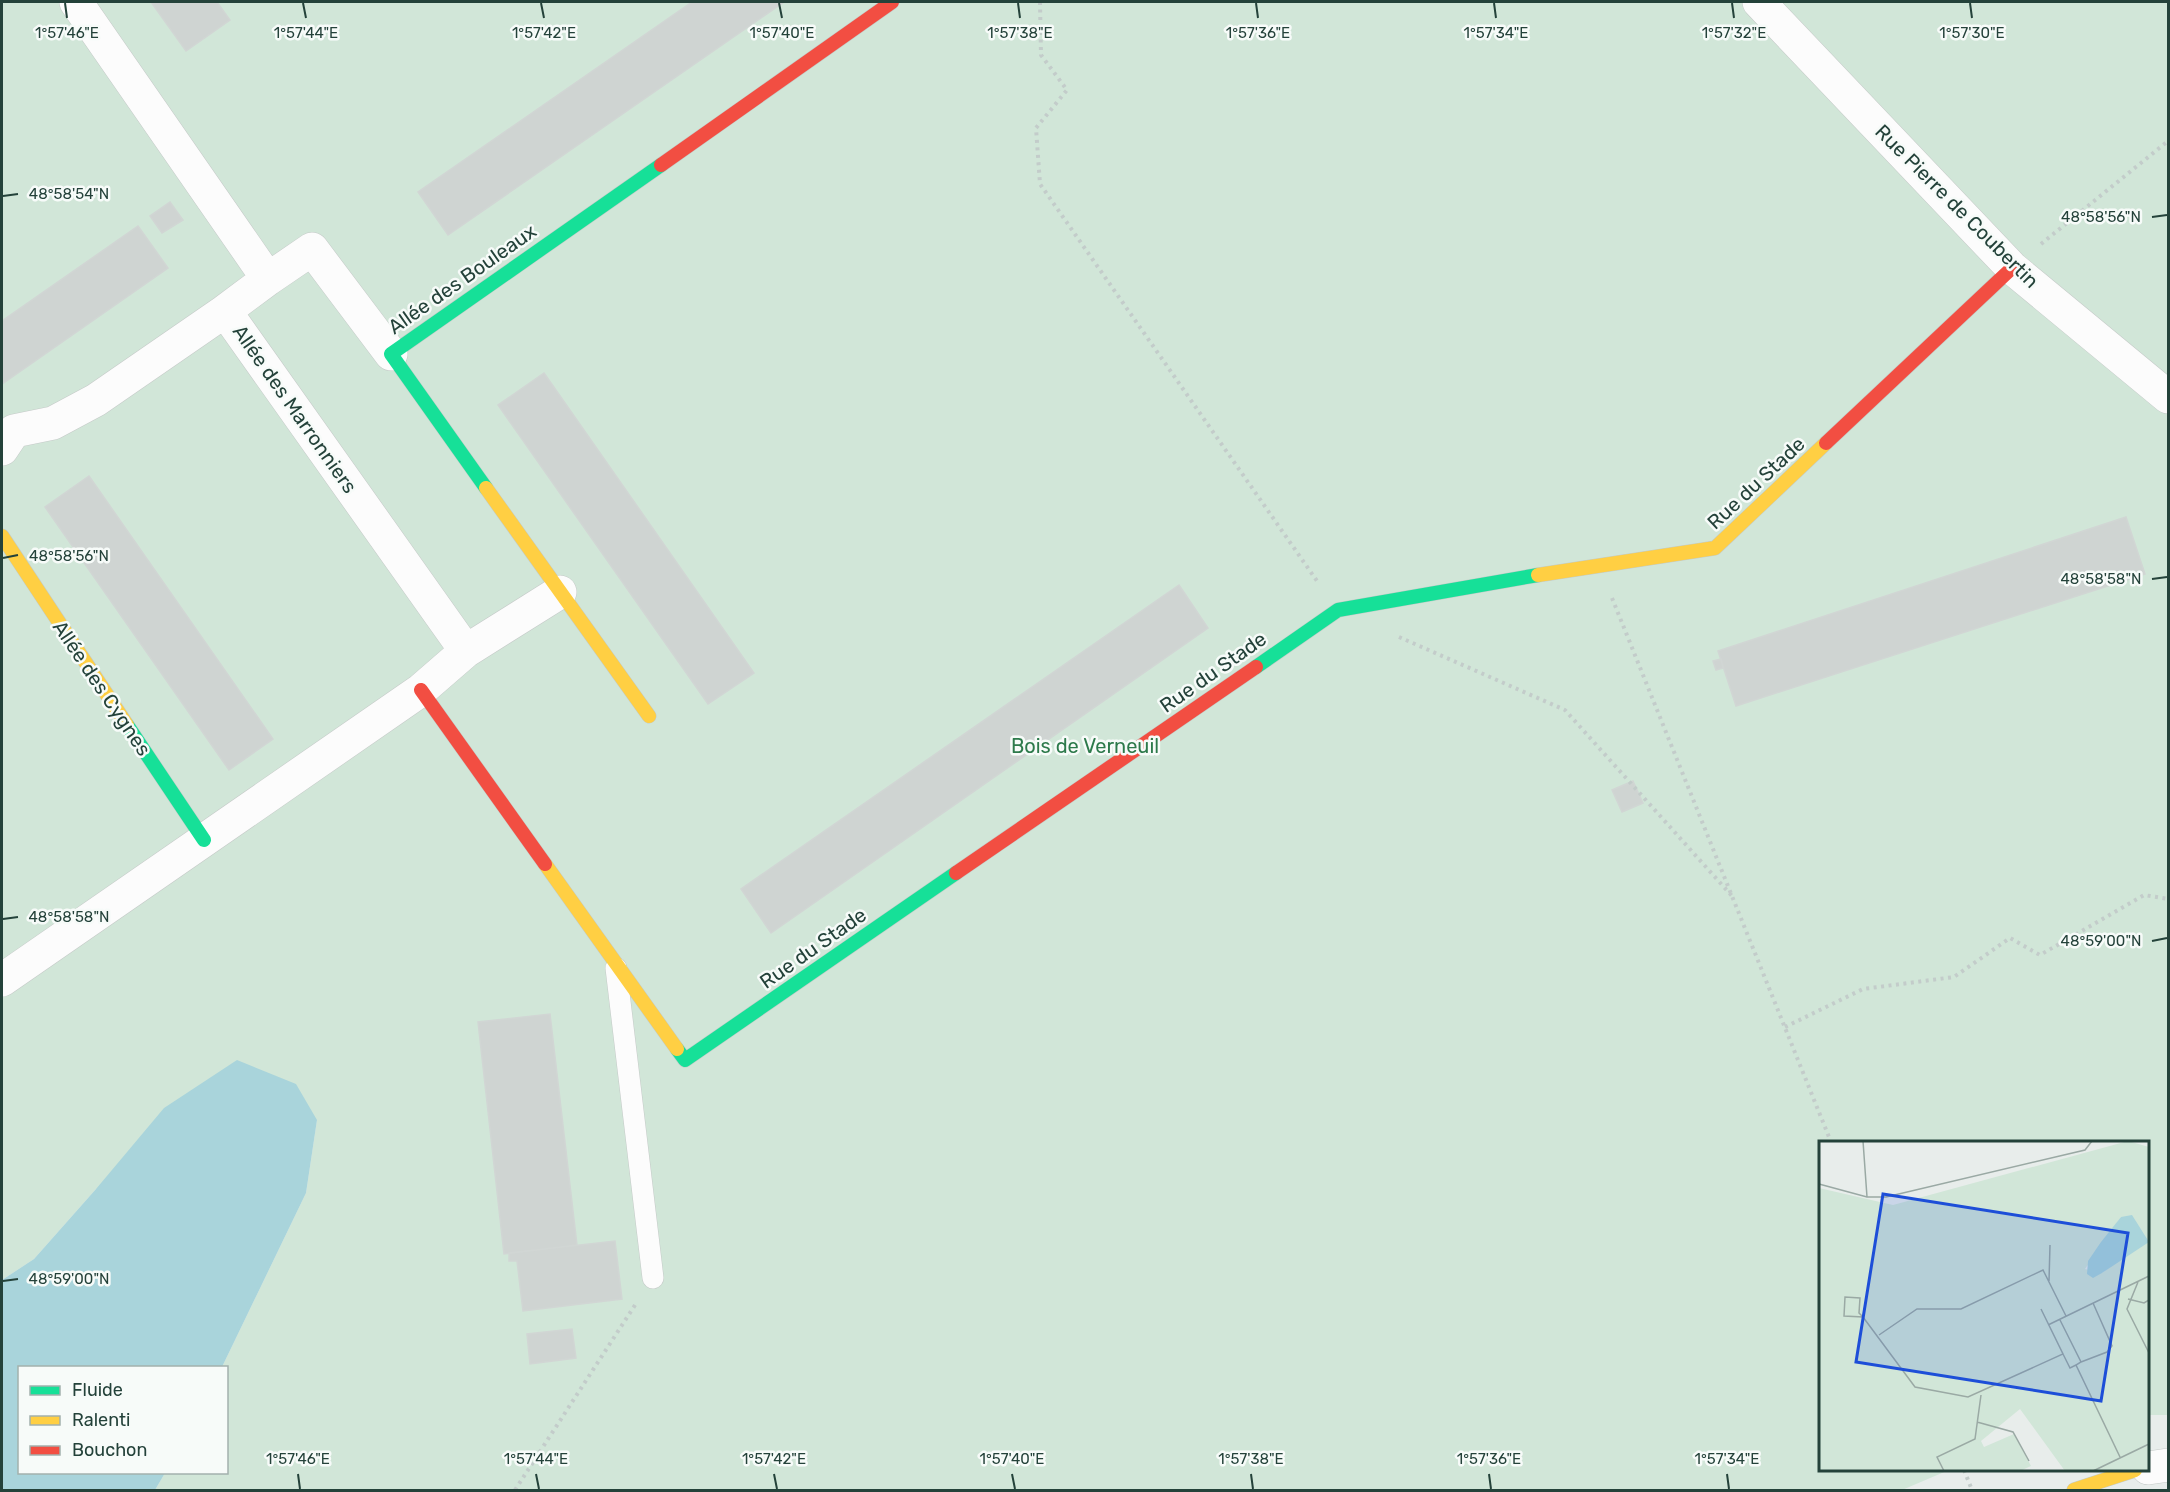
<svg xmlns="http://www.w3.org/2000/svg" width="2170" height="1492" viewBox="0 0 2170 1492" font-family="Rubik,sans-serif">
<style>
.green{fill:#d1e6d8}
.water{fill:#a9d4db}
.building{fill:#cfd4d2;stroke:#d1d6d4;stroke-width:1.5}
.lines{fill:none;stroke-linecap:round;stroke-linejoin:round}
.lane-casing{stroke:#c5cac8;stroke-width:22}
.street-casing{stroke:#c5cac8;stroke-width:34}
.fast-casing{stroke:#c3cbc8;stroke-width:15}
.slow-casing{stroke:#c3cbc8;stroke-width:15}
.jam-casing{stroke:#c3cbc8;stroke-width:15}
.path{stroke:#c3ccca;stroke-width:4;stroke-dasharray:3 4.5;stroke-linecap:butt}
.lane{stroke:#fcfcfc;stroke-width:21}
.street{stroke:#fcfcfc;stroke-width:33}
.fast{stroke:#16e098;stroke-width:14}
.slow{stroke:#ffcf43;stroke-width:14}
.jam{stroke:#f24e42;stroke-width:14}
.ticks{fill:none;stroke:#24423a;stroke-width:2}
.labels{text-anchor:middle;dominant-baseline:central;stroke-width:5;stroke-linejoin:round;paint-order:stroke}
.street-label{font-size:20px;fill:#24423a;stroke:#f7fbf9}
.park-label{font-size:20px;fill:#2d7a4b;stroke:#f7fbf9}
.inset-road{fill:none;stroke:#9aa9a4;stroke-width:1.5}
.view{fill:#1d4ed8;fill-opacity:0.15;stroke:#1d4ed8;stroke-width:3}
.inset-edge{fill:none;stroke:#24423a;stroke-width:3}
.ticks-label{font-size:15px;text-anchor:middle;fill:#24423a;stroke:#f7fbf9;stroke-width:5;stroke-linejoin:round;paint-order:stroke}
</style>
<rect width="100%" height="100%" fill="#e8edeb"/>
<path class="green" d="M2,2h2166v1413h-20v-273h-328v328h129l-47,20h-1747l10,-17 61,-1v-104l-4,-1 84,-174 11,-73 -221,69 -62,70 -32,21z"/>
<path class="water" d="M237,1060l59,24 21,36 -11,73 -84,174 -202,1v104l145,1 -10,17h-153v-210l32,-21 62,-70 68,-81z"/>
<path class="building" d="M151,2h66l13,18 -44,31z
M692,2h92l-336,233 -30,-43z
M170,202l13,18 -21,13 -12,-17z
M138,226l30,42 -166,116v-63z
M544,373l210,300 -46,31 -210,-299z
M89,476l184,263 -44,31 -184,-263z
M2126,517l19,57 -409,132 -18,-55z
M1179,585l29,43 -437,305 -30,-44z
M1721,659l2,9 -7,2 -3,-9z
M1633,781l10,22 -21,9 -10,-22z
M550,1014l27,231 -73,9 -26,-232z
M615,1241l7,58 -99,12 -6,-50h-8v-8z
M572,1329l4,29 -46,6 -3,-30z"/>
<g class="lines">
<g class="lane-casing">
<path id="lane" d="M616,968l37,310"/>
</g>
<g class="street-casing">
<path id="street" d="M76,2l192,277 -43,32 241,340
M1759,2l253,266 156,129
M268,279l44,-30 79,105
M2,449l12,-18 39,-8 43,-23 129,-89
M2,980l419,-290 45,-39 94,-59
M2148,1468l20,-3"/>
</g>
<g class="fast-casing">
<path id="fast" d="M486,488l-95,-134 270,-189
M1256,667l82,-57 200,-35
M127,725l77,115
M677,1049l8,11 271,-187"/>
</g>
<g class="slow-casing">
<path id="slow" d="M486,488l163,228
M2,536l125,189
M1538,575l177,-27 111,-105
M545,864l132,185
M2074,1490l61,-20"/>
</g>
<g class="jam-casing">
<path id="jam" d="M661,165l231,-163
M1826,443l186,-175
M421,690l124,174
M956,873l300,-206"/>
</g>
<path class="path" d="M1040,2l1,53 26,35 -31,38 4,56 277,397
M2041,244l127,-103
M1612,598l219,544
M1399,637l166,73 167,186
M1785,1027l78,-38 91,-12 56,-39 30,17 104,-60 24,4
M1964,1470l8,20
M515,1490l122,-188"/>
<use href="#lane" class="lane"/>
<use href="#street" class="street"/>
<use href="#fast" class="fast"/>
<use href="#slow" class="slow"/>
<use href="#jam" class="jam"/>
</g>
<path class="ticks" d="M65,3l2,15M303,3l3,15M541,3l3,15M779,3l3,15M1018,3l2,15M1256,3l2,15M1494,3l2,15M1732,3l2,15M1970,3l2,15M3,196l15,-2M2152,217l15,-2M3,558l15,-3M2152,579l15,-2M3,919l15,-2M2152,941l15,-3M3,1281l15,-2M298,1474l2,15M536,1474l3,15M774,1474l3,15M1012,1474l3,15M1251,1474l2,15M1489,1474l2,15M1727,1474l2,15"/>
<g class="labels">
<g class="street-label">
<text transform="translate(1957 206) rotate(45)">Rue Pierre de Coubertin</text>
<text transform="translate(462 279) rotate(-35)">Allée des Bouleaux</text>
<text transform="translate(295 409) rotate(55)">Allée des Marronniers</text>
<text transform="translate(1756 483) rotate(-43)">Rue du Stade</text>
<text transform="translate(1213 672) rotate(-35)">Rue du Stade</text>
<text transform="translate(102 688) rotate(56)">Allée des Cygnes</text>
<text transform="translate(813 948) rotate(-35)">Rue du Stade</text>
</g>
<g class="park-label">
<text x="1085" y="746">Bois de Verneuil</text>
</g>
</g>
<g transform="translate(1819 1141)">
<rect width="330" height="330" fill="#e8edeb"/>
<path d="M309,0l21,6v324h-84l-45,-62 -39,32 3,6 30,-13 17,32 -11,5h-201v-283l74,17zM302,76l11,34 -30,22 -17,-4z" fill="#d1e6d8" fill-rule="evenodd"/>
<path d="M313,74l17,27 -47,31 -9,5 -6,-4 1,-13 13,-19 20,-25z" fill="#a9d4db"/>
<path class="inset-road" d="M44,0l4,56M0,43l48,13h19l199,-47 7,-9M230,140l1,-36M319,141l-11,27 22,44M309,158l16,4 5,-3M44,176l-4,-4 1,-15 -15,-1 -1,19 19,1 52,70 53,10 95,-43 -22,-45M241,179l21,42 -5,3 44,92M229,184l101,-49M60,194l38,-26h44l82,-39 23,46M244,213l7,14 6,-3M262,221l26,-10 5,-6 -19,-43M158,281l36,10 16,29M125,330l-7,-14 38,-18 6,-44M274,330l56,-27"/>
<path class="view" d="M64,53l245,39 -27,168 -245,-39z"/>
<rect width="330" height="330" class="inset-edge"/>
</g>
<g class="ticks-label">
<text x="67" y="38">1°57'46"E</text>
<text x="306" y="38">1°57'44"E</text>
<text x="544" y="38">1°57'42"E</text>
<text x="782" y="38">1°57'40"E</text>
<text x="1020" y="38">1°57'38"E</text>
<text x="1258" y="38">1°57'36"E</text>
<text x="1496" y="38">1°57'34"E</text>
<text x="1734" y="38">1°57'32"E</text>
<text x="1972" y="38">1°57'30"E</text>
<text x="69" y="199">48°58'54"N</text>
<text x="2101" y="222">48°58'56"N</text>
<text x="69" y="561">48°58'56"N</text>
<text x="2101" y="584">48°58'58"N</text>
<text x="69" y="922">48°58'58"N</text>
<text x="2101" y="946">48°59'00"N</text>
<text x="69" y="1284">48°59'00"N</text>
<text x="298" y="1464">1°57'46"E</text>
<text x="536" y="1464">1°57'44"E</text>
<text x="774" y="1464">1°57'42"E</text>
<text x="1012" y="1464">1°57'40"E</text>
<text x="1251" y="1464">1°57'38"E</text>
<text x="1489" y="1464">1°57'36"E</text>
<text x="1727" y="1464">1°57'34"E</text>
</g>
<rect width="2170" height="1492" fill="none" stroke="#24423a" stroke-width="6"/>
<rect x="18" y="1366" width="210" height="108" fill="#f7fbf9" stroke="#a3b1ad" stroke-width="1.5"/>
<rect x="30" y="1386" width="30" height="9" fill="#16e098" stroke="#a3b1ad" stroke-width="1.5"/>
<text x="72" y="1396" font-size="18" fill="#24423a">Fluide</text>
<rect x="30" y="1416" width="30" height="9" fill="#ffcf43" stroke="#a3b1ad" stroke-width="1.5"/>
<text x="72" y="1426" font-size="18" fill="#24423a">Ralenti</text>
<rect x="30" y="1446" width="30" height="9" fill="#f24e42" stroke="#a3b1ad" stroke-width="1.5"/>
<text x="72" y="1456" font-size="18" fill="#24423a">Bouchon</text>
</svg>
